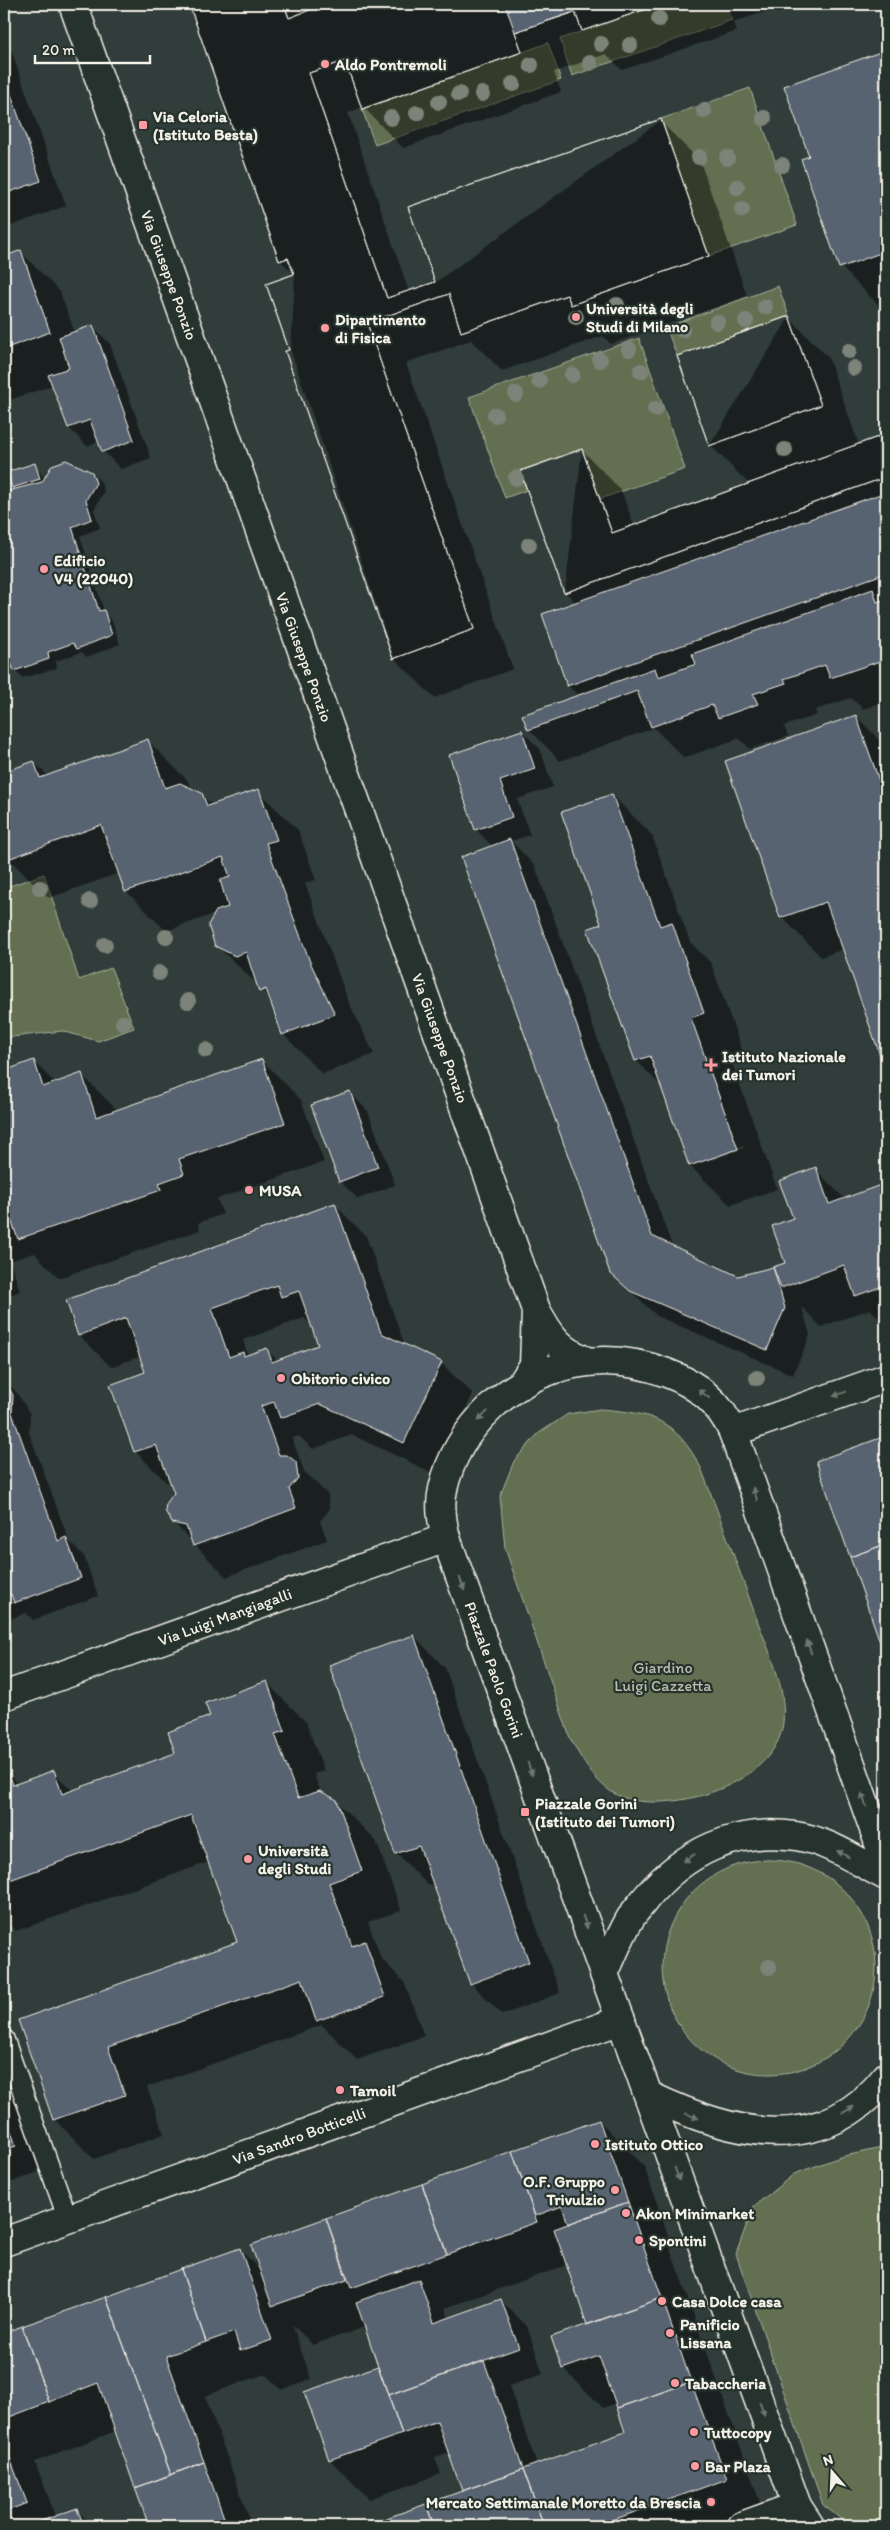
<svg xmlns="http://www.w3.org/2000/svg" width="890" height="2530" viewBox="0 0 890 2530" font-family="Itim,sans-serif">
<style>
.green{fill:#627051;stroke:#abb09c}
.shadow{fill:#0007;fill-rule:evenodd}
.building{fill:#596472;stroke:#f4f1e8;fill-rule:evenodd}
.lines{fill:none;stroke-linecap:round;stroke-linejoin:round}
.service-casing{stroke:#f4f1e8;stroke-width:22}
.minor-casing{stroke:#f4f1e8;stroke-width:31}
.tertiary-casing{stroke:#f4f1e8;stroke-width:31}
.service{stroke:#26332d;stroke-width:19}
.minor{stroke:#26332d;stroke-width:28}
.tertiary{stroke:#26332d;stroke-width:28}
.tree{fill:#7c8379}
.oneway{fill:#6e766e}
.poi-dot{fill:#ff9aa2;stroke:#26332d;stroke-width:2}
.labels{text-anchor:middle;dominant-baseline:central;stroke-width:4.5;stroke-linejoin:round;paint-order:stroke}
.poi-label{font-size:16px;font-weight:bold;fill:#f4f1e8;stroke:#26332d;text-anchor:start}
.street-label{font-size:16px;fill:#f4f1e8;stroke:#26332d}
.park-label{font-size:16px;fill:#babdac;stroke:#26332d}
</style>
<rect width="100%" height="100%" fill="#303d3b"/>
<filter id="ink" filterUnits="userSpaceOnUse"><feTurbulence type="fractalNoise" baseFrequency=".02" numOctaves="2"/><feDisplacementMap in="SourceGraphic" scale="10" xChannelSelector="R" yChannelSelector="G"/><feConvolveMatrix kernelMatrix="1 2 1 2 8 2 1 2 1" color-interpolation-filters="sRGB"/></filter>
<g filter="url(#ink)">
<path class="green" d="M661,4h66l5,16 -160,56 -12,-37z
M548,43l13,37 -186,65 -13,-36z
M750,88l47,137 -88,31 -48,-137z
M778,286l11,30 -112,40 -11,-29z
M639,338l46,131 -85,30 -18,-50 -61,22 6,19 -22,8 -36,-101z
M44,874l35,106 32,-12 23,60 -36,13 -36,-10 -58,7v-150z
M600,1409c53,4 75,10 101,59 19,49 37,99 55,149 12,33 31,70 27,106 -7,61 -111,92 -161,74 -25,-9 -40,-37 -52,-59l-65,-190 -5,-52 14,-35 25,-28 29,-19z
M662 1967a107 107 0 1 1 214 0a107 107 0 1 1-214 0Z
M886,2147v379h-36l-27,-21 -87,-251 17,-47 41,-33 46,-17z"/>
<path class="shadow" d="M190,4h119l3,8 15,-6 -1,-2h451l2,3 -45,15 3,9 -115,39 -16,-16 -52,18 7,20 -158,56 -40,-41 -15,6 61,179 27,-10 224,-161 40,40 47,135 -136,48 -8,-8 -101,35 -31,-31 -65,23 107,306 -79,29 -40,-40 -103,-307 4,-76 -15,-15z
M4,30l62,176 -61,22 -1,-2z
M886,51v261h-1l-44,-45 -31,-110 -24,-70z
M21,252l39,40 15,41 17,-7 18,18 41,114 -30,11 -18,-18 -4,-10 -12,5 -18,-18 -16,-43 -49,17v-144z
M789,318l39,39 31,88 27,-10v266l-23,8 -12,-11 -36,12 2,5 -33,11 4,10 -38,13 -11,-11 -55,20 -30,-30 -94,33 -31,-32 50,-33 -11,-10 -24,-71 32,-12 -11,-11 17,-142 39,40 13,36 115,-42 -39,-39z
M4,411l7,22 -7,2z
M34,465l11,14 47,-6 9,9 3,10 -10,18 6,18 -20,8 25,78 7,7 8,23 -33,13 -5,-5 -26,9 1,7 -34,10 -9,-9 -10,-30v-146l12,-4 -2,-2z
M856,716l30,31v321l-42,-119 -23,8 -39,-40z
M522,731l18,18 13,38 -36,12 13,36 -19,6 24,25 137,380 66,31 35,-8 14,-5 7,-45 21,-50 30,30 41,-15v141l-16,-16 -49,18 -19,-20 8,28 -17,40 -136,-59 -46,-44 -118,-425 -17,-18z
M148,741l40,40 3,8 10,5 11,11 46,-14 40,39 18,50 -11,3 44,120 25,51 -52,20 -39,-40 -11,-31 -13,-17 -43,-41 1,-32 -51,18 -40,-40 -7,-18 -70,25 -40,-39 -5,-17v-68l30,-12 14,14z
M612,795l40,40 38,107 21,21 32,90 -13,4 47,132 -47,16 -40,-39 -27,-78 -27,-28 -33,-135zM743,1146l1,2 -33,12v-3z
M262,1060l39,40 23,62 -107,37 6,15 -25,9 2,7 -141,48 -25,-25 -24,8 10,30 -16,6v-225l30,-10 22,22 26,-9 36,36z
M350,1093l18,18 27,74 -37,14 -18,-18z
M335,1205l31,31 39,110 36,17 32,31 -38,80 -83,-39 -39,14 -14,-13 -7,2 12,33 24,24 1,15 -9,11 7,19 -101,37 -53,-55 2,-29 -4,-11 -4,1 -32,-32 12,-78 -6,-17 -30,11 -32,-32zM304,1318l9,8 7,20 -42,15 -12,-12 -18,7 -5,-16z
M4,1379l13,14 13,21 -1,18 40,109 15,15 14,40 -65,24 -7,-7 -22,8z
M886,1437v218l-68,-193z
M414,1636l31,32 115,325 -58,22 -31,-32 -37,-100 -6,2 -32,-32z
M267,1683l39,39 18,49 -10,3 7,19 15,8 40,40 25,69 -33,12 13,36 23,24 20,54 -67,24 -35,-35 -175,62 17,47 -70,25 -40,-40 -35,-99 219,-77 -29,-81 -193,69 -12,-12v-142l5,-2 10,9 34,-12 20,19 104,-37 34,-37z
M4,2082l8,8 29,81 -37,14z
M599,2121l45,45 28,81 -2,1 96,271 -21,7h-377l96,-34 -14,-40 -15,5 6,17 -72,25 -39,-39 -25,-67 74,-27 -14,-39 -52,18 -21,-21 19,55 -30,11 -16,-16 -60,22 47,130h-102l-34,-95 -81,31 21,55 21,-7 16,16h-89v-192l236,-84 21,21 -9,-26zM567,2265l22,60 -26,43 40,40 14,-5 10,30 -90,32 -28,-79 34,-12 -16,-48 -26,-25 -52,18 -4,-11z"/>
<path class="building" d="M189,4h95l5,14 36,-14h336l-79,27 -7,-19 -60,20 7,20 -160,57 -17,-48 -36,12 78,225 48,-16 -27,-75 253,-88 48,137 -138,49 -4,-10 -106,37 -12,-38 -82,29 107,306 -81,30 -108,-308 4,-1 -23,-66 28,-10 -6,-16 -9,3z
M189,4h95l5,14 36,-14h336l-79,27 -7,-19 -60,20 7,20 -160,57 -17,-48 -36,12 78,225 48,-16 -27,-75 253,-88 48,137 -138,49 -4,-10 -106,37 -12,-38 -82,29 107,306 -81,30 -108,-308 4,-1 -23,-66 28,-10 -6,-16 -9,3z
M505,4h67l3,8 -60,20z
M886,50v201l-47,17 -38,-109 8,-3 -25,-70z
M4,74l37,107 -37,13z
M21,250l29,82 -46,17v-92z
M789,316l32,89 -112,41 -32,-90z
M789,316l32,89 -112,41 -32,-90z
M93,325l41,115 -32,12 -12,-32 -22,8 -20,-53 21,-7 -10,-31z
M886,434v43l-322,116 -44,-122 62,-22 30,84z
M886,434v43l-322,116 -44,-122 62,-22 30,84z
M66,460l26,12 4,11 -10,17 6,19 -20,8 27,84 5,-1 8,25 -35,14 -4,-6 -25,9 1,7 -35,12 -10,-26h2l-2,-7v-146l38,-10 10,-17z
M35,463l5,16 -28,9 -5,-16z
M886,492v81l-319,113 -25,-72z
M873,589l4,13 9,-3v60l-56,19 -5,-13 -41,14 2,4 -33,11 5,10 -40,14 -6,-13 -61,22 -14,-36 -109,39 -6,-15 133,-47 3,9 38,-13 -4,-10z
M856,715l30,85v272l-60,-170 -46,16 -55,-157z
M522,730l13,39 -35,12 12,36 -37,13 -26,-75z
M148,739l17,49 15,-5 22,10 5,13 52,-17 18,51 -11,3 44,119 25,52 -53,21 -16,-46 -7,3 -13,-40 -11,4 -20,-10 -7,-21 8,-14 12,-4 -8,-27 10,-3 -7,-20 -98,35 -24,-67 -93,34 -4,-13v-74l30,-11 6,17z
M612,794l48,132 12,-4 32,91 -13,5 47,131 -49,17 -39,-110 -15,5 -48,-132 14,-5 -40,-112z
M510,839l142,397 86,40 35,-9 12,41 -18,42 -137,-59 -20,-18 -149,-416z
M262,1059l23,64 -106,36 5,15 -25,9 2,7 -143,49 -11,-30 -3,1v-139l30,-11 9,27 39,-14 14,44z
M350,1091l28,76 -39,15 -28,-77z
M816,1167l13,37 57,-21v102l-31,11 -11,-31 -63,23 -8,-21 12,-4 -13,-37 21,-8 -14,-37z
M335,1203l46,130 61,29 -38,81 -84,-39 -40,14 -6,-16 -13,4 18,49h8l9,7 2,16 -9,11 7,19 -103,38 -7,-20 -14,-3 -7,-12 1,-7 8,-11 -18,-48 -22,7 -24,-67 35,-13 -19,-54 -48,18 -12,-36zM277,1285l4,12 18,-6 19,54 -46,17 -5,-14 -23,8 -1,-4 -14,5 -17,-49z
M4,1380l9,15 -1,18 46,128 8,-4 15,41 -67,25 -3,-9 -7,2z
M883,1437l3,10v97l-36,13 -34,-96z
M886,1544v92l-7,3 -29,-82z
M414,1635l115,327 -59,22 -51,-138 -24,8 -66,-189z
M886,1636v23l-7,-20z
M267,1681l18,50 -10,3 23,64 22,-7 17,9 25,71 -33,12 23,63 13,-5 20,56 -69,24 -14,-42 -194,68 17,48 -72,25 -35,-100 219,-78 -46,-127 -187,67v-107l5,-2 4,12 41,-15 8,24 113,-41 -7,-21 42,-16 -5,-13z
M4,2111l12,35 -12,4z
M599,2120l29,82 -60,22 -6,-18 -27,10 -23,-65z
M512,2151l25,71 -90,32 -25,-70z
M422,2184l25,70 -96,34 -25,-70z
M628,2202l34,96 -75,27 -33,-96z
M326,2218l21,62 -75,26 -21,-61z
M240,2248l32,92 -32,11 -6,-19 -28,10 -25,-73z
M181,2269l25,73 -40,14 38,106 -33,13 -65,-178z
M419,2279l15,44 67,-24 18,49 -131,47 -32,-93z
M106,2297l65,178 -36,13 -37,-105 -49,19 -27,-76z
M662,2298l29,84 -74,26 -18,-52 -37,13 -11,-32z
M22,2326l27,76 -45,17v-86z
M484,2361l39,108 -61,22 -25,-70 -35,13 -14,-39z
M378,2366l24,68 -73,26 -25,-68z
M691,2382l36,97 -131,47h-52l-21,-57 102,-37 -8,-24z
M4,2443l23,60 -23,9z
M204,2462l23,64h-78l-14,-38z
M523,2469l21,57h-110l-8,-22z
M426,2504l8,22h-70z
M77,2508l7,18h-56z"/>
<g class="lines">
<g class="service-casing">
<path id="service" d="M4,2039l64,180"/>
</g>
<g class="minor-casing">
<path id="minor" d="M733,1432l153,-54
M4,1696l442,-158
M4,2242l617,-222
M742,2526l55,-20"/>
</g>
<g class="tertiary-casing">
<path id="tertiary" d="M73,4l463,1306c14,26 24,41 53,52
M521,1385l13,-20 2,-54
M604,1974c8,-18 16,-38 26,-55 4,-7 11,-14 16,-21 38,-46 90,-71 150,-62 33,5 62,26 90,40
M648,2095c81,39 173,65 238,-18
M810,2526l-13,-20 -351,-968c-4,-16 -7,-32 -3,-49 14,-62 69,-113 131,-125 31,-6 64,-2 93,9 30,11 53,30 66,59l153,431"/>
</g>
<use href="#service" class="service"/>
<use href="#minor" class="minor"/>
<use href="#tertiary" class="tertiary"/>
</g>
<g class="tree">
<circle cx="659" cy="19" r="8"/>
<circle cx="601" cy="44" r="8"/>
<circle cx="630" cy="45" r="8"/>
<circle cx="590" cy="63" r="8"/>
<circle cx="531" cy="65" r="8"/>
<circle cx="513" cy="84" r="8"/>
<circle cx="459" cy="94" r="8"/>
<circle cx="482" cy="94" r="8"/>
<circle cx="439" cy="102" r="8"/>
<circle cx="704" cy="111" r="8"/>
<circle cx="417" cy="113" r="8"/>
<circle cx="391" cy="118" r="8"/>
<circle cx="764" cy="118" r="8"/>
<circle cx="699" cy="157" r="8"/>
<circle cx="727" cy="158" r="8"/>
<circle cx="782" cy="165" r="8"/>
<circle cx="737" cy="187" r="8"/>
<circle cx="742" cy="210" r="8"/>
<circle cx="617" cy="305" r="8"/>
<circle cx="765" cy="307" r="8"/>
<circle cx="576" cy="317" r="8"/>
<circle cx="746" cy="321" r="8"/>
<circle cx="717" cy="322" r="8"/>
<circle cx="682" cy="330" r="8"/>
<circle cx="629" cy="349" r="8"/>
<circle cx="849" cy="351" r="8"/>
<circle cx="600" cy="360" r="8"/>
<circle cx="854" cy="368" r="8"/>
<circle cx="641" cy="371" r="8"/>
<circle cx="572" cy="375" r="8"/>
<circle cx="539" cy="381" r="8"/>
<circle cx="516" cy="394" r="8"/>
<circle cx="655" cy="409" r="8"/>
<circle cx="495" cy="415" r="8"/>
<circle cx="785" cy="450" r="8"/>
<circle cx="516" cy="478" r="8"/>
<circle cx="529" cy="545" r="8"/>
<circle cx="40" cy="888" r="8"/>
<circle cx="90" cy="901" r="8"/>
<circle cx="166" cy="937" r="8"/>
<circle cx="105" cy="945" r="8"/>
<circle cx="159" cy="973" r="8"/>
<circle cx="188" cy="1001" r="8"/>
<circle cx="123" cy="1023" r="8"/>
<circle cx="206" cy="1050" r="8"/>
<circle cx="757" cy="1378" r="8"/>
<circle cx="769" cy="1967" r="8"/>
</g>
<defs><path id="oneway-solid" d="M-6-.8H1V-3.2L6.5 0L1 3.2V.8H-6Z" transform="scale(1.25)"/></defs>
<g class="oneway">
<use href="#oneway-solid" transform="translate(704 1394) rotate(-141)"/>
<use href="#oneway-solid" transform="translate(840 1394) rotate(160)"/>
<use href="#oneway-solid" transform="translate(483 1416) rotate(134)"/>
<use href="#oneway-solid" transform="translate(755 1494) rotate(-110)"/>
<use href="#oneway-solid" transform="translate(462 1584) rotate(70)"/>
<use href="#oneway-solid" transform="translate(809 1647) rotate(-110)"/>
<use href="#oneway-solid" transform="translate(530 1769) rotate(70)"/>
<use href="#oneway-solid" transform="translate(864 1800) rotate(-110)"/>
<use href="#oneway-solid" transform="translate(843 1854) rotate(-151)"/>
<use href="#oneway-solid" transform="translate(689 1858) rotate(146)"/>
<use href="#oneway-solid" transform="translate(585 1922) rotate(70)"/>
<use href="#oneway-solid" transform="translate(848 2110) rotate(-29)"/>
<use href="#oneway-solid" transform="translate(692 2116) rotate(20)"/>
<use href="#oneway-solid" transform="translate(677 2174) rotate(70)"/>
<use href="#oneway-solid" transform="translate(762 2409) rotate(70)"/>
</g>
</g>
<g class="poi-dot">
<circle cx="325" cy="64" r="5"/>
<rect x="138" y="120" width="10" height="10" rx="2.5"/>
<circle cx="576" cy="317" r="5"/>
<circle cx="325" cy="328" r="5"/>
<circle cx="44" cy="569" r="5"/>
<path d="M708.5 1057.5h5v5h5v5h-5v5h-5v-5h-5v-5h5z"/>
<circle cx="249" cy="1190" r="5"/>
<circle cx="281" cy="1378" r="5"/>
<rect x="520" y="1807" width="10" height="10" rx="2.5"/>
<circle cx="248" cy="1859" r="5"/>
<circle cx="340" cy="2090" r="5"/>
<circle cx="595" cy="2144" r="5"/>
<circle cx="615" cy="2190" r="5"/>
<circle cx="626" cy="2213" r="5"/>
<circle cx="639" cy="2240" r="5"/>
<circle cx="662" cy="2301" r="5"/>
<circle cx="670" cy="2333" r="5"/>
<circle cx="675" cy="2383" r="5"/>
<circle cx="694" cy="2432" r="5"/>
<circle cx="695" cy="2466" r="5"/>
<circle cx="711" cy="2502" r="5"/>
</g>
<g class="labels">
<g class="poi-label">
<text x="335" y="64">Aldo Pontremoli</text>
<text x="153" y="116">Via Celoria<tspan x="153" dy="18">(Istituto Besta)</tspan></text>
<text x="586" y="308">Università degli<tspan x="586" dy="18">Studi di Milano</tspan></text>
<text x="335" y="319">Dipartimento<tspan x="335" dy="18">di Fisica</tspan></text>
<text x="54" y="560">Edificio<tspan x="54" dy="18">V4 (22040)</tspan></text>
<text x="722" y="1056">Istituto Nazionale<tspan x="722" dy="18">dei Tumori</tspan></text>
<text x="259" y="1190">MUSA</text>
<text x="291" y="1378">Obitorio civico</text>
<text x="535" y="1803">Piazzale Gorini<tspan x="535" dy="18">(Istituto dei Tumori)</tspan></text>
<text x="258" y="1850">Università<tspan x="258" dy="18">degli Studi</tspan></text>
<text x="350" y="2090">Tamoil</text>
<text x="605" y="2144">Istituto Ottico</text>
<text x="605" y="2181" text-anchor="end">O.F. Gruppo<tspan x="605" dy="18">Trivulzio</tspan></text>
<text x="636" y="2213">Akon Minimarket</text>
<text x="649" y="2240">Spontini</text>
<text x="672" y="2301">Casa Dolce casa</text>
<text x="680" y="2324">Panificio<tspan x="680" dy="18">Lissana</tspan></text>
<text x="685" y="2383">Tabaccheria</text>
<text x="704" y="2432">Tuttocopy</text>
<text x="705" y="2466">Bar Plaza</text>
<text x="701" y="2502" text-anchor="end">Mercato Settimanale Moretto da Brescia</text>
</g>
<g class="street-label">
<text transform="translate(169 275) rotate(70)">Via Giuseppe Ponzio</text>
<text transform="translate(304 657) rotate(70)">Via Giuseppe Ponzio</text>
<text transform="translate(440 1038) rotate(70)">Via Giuseppe Ponzio</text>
<text transform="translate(225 1617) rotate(-20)">Via Luigi Mangiagalli</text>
<text transform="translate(494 1670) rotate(70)">Piazzale Paolo Gorini</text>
<text transform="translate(299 2136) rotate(-20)">Via Sandro Botticelli</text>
</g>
<g class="park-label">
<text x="663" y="1667">Giardino<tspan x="663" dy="18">Luigi Cazzetta</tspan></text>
</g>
</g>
<rect width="890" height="2530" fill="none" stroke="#26332d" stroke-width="20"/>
<rect x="10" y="10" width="870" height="2510" fill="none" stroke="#f4f1e8" stroke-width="2" filter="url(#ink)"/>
<g transform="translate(832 2472) rotate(341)" stroke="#26332d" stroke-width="4" paint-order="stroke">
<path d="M0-4L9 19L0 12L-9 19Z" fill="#f4f1e8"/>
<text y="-8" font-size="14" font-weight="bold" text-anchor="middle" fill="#f4f1e8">N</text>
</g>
<path d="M35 55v8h115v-8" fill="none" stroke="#f4f1e8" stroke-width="2.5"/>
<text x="42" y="55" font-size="15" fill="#f4f1e8" stroke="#26332d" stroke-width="4" paint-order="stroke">20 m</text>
</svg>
